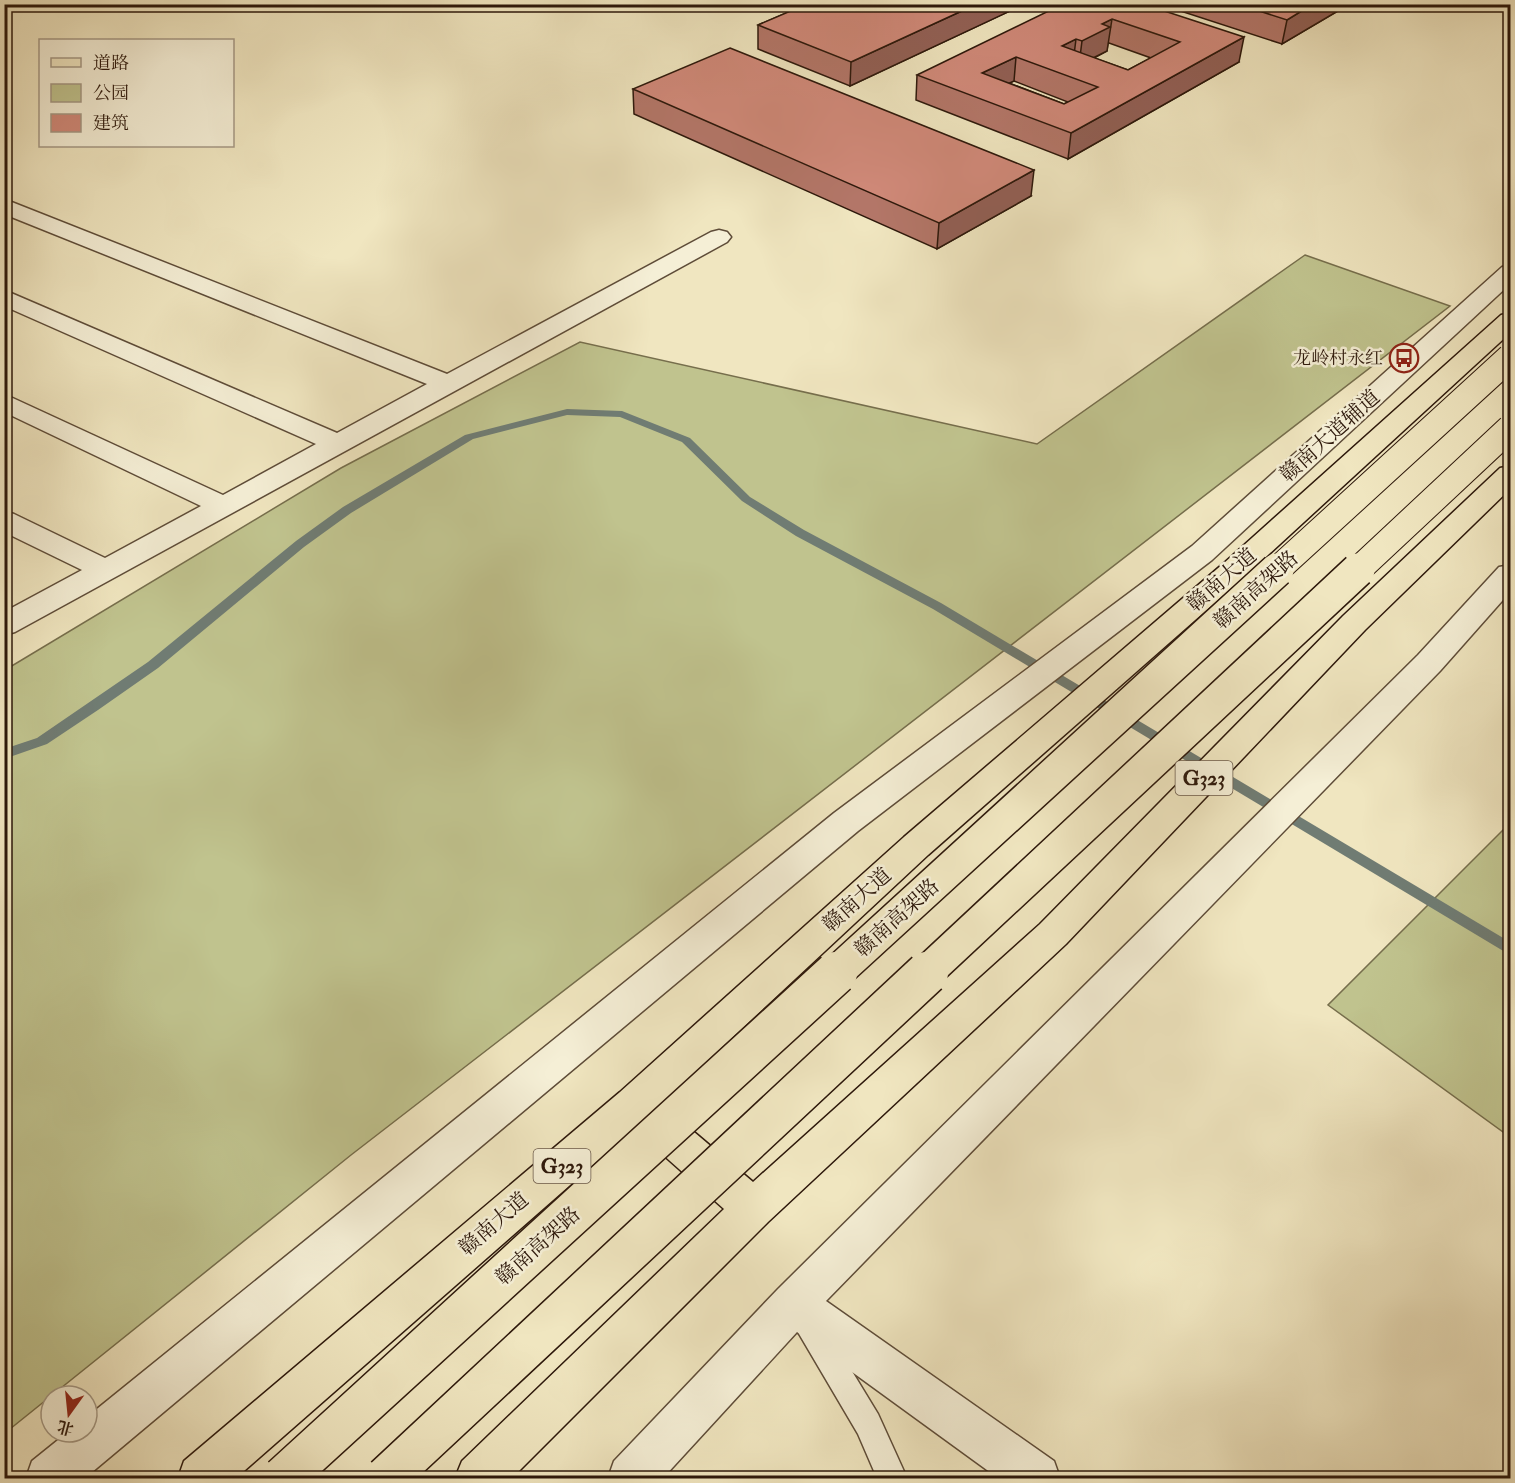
<svg xmlns="http://www.w3.org/2000/svg" width="1515" height="1483" viewBox="0 0 1515 1483" font-family="'IM FELL Double Pica','Noto Serif SC',serif">
<style>
.green{fill:#c0c38e;stroke:#766e4c;stroke-width:1.5}
.lines{fill:none;stroke-linecap:round;stroke-linejoin:round}
.stream{fill:#707c73;fill-rule:evenodd}
.service-casing{stroke:#5e4c38;stroke-width:3}
.minor-casing{stroke:#5e4c38;stroke-width:3}
.tertiary-casing{stroke:#5e4c38;stroke-width:3}
.primary-casing{stroke:#2d180b;stroke-width:3}
.service{fill:#f5efd6;fill-rule:evenodd}
.minor{fill:#f5efd6;fill-rule:evenodd}
.tertiary{fill:#f5efd6;fill-rule:evenodd}
.primary{fill:#f0e6c0;fill-rule:evenodd}
.trunk-bridge-far2-casing{stroke:#2d180b;stroke-width:28;stroke-linecap:butt}
.trunk-bridge-far1-casing{stroke:#2d180b;stroke-width:36;stroke-linecap:butt}
.trunk-bridge-casing{stroke:#2d180b;stroke-width:45;stroke-linecap:butt}
.trunk-bridge-far2{stroke:#f0e6c0;stroke-width:26}
.trunk-bridge-far1{stroke:#f0e6c0;stroke-width:33}
.trunk-bridge{stroke:#f0e6c0;stroke-width:42}
.wall{fill:#b37668;stroke:#2d180b;stroke-width:1.5;fill-rule:evenodd}
.shaded-wall{fill:#926055;stroke:#2d180b;stroke-width:1.5}
.building{fill:#d08979;stroke:#2d180b;stroke-width:1.5;fill-rule:evenodd}
.labels{text-anchor:middle;dominant-baseline:central;stroke-width:5;stroke-linejoin:round;paint-order:stroke}
.far-poi-label{font-size:18px;fill:#2d180b;stroke:#f5efd6;text-anchor:end}
.shield{fill:#f5efd6;stroke:#695848;stroke-width:1.5}
.shield-label{font-size:20px;font-weight:bold;fill:#2d180b}
.street-label{font-size:21px;fill:#2d180b;stroke:#f5efd6}
</style>
<rect width="100%" height="100%" fill="#f0e6c0"/>
<filter id="stains"><feTurbulence type="fractalNoise" baseFrequency=".00333" numOctaves="4"/><feColorMatrix values="0 0 0 0 .2 0 0 0 0 .09 0 0 0 0 .02 0 0 0 .5 -.17"/></filter>
<radialGradient id="worn" r=".72"><stop offset=".6" stop-color="#630" stop-opacity="0"/><stop offset="1" stop-color="#630" stop-opacity=".3"/></radialGradient>
<path class="green" d="M1305,255l145,51 -1099,849 -346,278v-763l336,-202 239,-126 457,102z
M1510,823v314l-182,-132z"/>
<g class="lines">
<path class="stream" d="M567,409l55,2 68,27 60,59 54,33 137,73 569,339v13l-577,-346 -137,-73 -54,-35 -60,-59 -62,-25 -53,-2 -94,24 -122,74 -47,34 -146,121 -60,42 -51,34 -43,15v-10l33,-11 111,-76 148,-121 47,-34 122,-72z"/>
<g class="service-casing">
<path id="service" d="M809,1314l10,3 59,97 29,64h-30l-19,-44 -63,-107 4,-10z"/>
</g>
<g class="minor-casing">
<path id="minor" d="M4,199l443,175 264,-142 8,-2 8,2 4,5 -4,5 -712,390 -11,3v-23l78,-42 -78,-38v-21l10,3 91,44 96,-52 -197,-94v-18l219,101 93,-51 -312,-138v-16l333,143 90,-49 -423,-170z"/>
</g>
<g class="tertiary-casing">
<path id="tertiary" d="M1510,265v19l-298,276 -354,271 -773,647h-59l6,-17 36,-29h19v-15l747,-604 358,-267 310,-279z
M1510,565v27l-70,79 -614,630 228,160 6,17h-62l-201,-146 -134,146h-55l6,-17 164,-172 640,-634 81,-88z"/>
</g>
<g class="primary-casing">
<path id="primary" d="M1510,313v20l-266,244 -316,278 -267,249 92,78 287,-258 303,-308 157,-148 10,-2v23l-145,141 -299,314 -298,278 -256,256h-57l7,-17 262,-252 -90,-80 -398,349h-58l6,-17 436,-369 284,-255 320,-274 277,-248z"/>
</g>
<use href="#service" class="service"/>
<use href="#minor" class="minor"/>
<use href="#tertiary" class="tertiary"/>
<use href="#primary" class="primary"/>
<g class="trunk-bridge-far2-casing">
<path id="trunk-bridge-far2" d="M1276,571l234,-214
M1357,571l153,-143"/>
</g>
<g class="trunk-bridge-far1-casing">
<path id="trunk-bridge-far1" d="M835,974l442,-404
M925,974l433,-404"/>
</g>
<g class="trunk-bridge-casing">
<path id="trunk-bridge" d="M283,1478l553,-505
M386,1478l541,-505"/>
</g>
<use href="#trunk-bridge-far2" class="trunk-bridge-far2"/>
<use href="#trunk-bridge-far1" class="trunk-bridge-far1"/>
<use href="#trunk-bridge" class="trunk-bridge"/>
</g>
<path class="wall" d="M807,4h218l-175,82 -92,-37v-24z
M1143,4l96,58 -171,97 -152,-59 1,-25zM1108,43h1l42,15 -23,12 -34,-12 13,-7zM1014,81l54,21 -4,2 -55,-21z
M1159,4h185l-1,4 -61,36z
M633,89l398,107 -94,53 -303,-135z"/>
<path class="shaded-wall" d="M977,4h48l-175,82 1,-24z
M1313,4h31l-1,4 -61,36 5,-24z
M1112,19l-5,32 -28,14 3,-24 20,-17z
M1244,37l-5,25 -171,97 3,-26z
M1076,39l-3,24 -11,-17z
M1016,57l-2,24 -34,16 2,-24z
M1034,170l-3,26 -94,53 2,-26z"/>
<path class="building" d="M807,4h170l-126,58 -93,-37z
M1063,4h80l101,33 -173,96 -154,-58zM1112,19l68,23 -52,28 -66,-24 14,-7 6,2 28,-14 -8,-3zM1016,57l82,30 -34,17 -82,-31z
M1238,4h75l-26,16z
M730,48l304,122 -95,53 -306,-134z"/>
<defs>
<g id="bus-ring" transform="scale(1.5)"><circle r="9.5" fill="#f5efd6" stroke="#8f2418" stroke-width="1.5"/><path d="M-5-6H5V4H4V6H2V4H-2V6H-4V4H-5ZM-3.5-4V0h7V-4ZM-3.5 1.2v1.5H-2V1.2ZM2 1.2v1.5H3.5V1.2Z" fill="#8f2418"/></g>
</defs>
<g fill-rule="evenodd">
<use href="#bus-ring" x="1404" y="358"/>
</g>
<g class="labels">
<g class="far-poi-label">
<text x="1383" y="358">龙岭村永红</text>
</g>
<g class="shield">
<rect x="1175.5" y="761" width="57" height="34" rx="4.5"/>
<rect x="533.5" y="1149" width="57" height="34" rx="4.5"/>
</g>
<g class="shield-label">
<text x="1204" y="778">G323</text>
<text x="562" y="1166">G323</text>
</g>
<g class="street-label">
<text transform="translate(1330 436) rotate(-42)">赣南大道辅道</text>
<text transform="translate(1222 580) rotate(-41)">赣南大道</text>
<text transform="translate(1256 590) rotate(-42)">赣南高架路</text>
<text transform="translate(857 900) rotate(-42)">赣南大道</text>
<text transform="translate(897 918) rotate(-42)">赣南高架路</text>
<text transform="translate(494 1224) rotate(-41)">赣南大道</text>
<text transform="translate(538 1246) rotate(-42)">赣南高架路</text>
</g>
</g>
<rect width="1515" height="1483" fill="none" stroke="#f0e6c0" stroke-width="24"/>
<rect x="6" y="6" width="1503" height="1471" fill="none" stroke="#2d180b" stroke-width="3"/>
<rect x="12" y="12" width="1491" height="1459" fill="none" stroke="#2d180b" stroke-width="1.5"/>
<rect x="39" y="39" width="195" height="108" fill="#f5efd6" stroke="#a59985" stroke-width="1.5"/>
<rect x="51" y="58" width="30" height="9" fill="#f0e6c0" stroke="#a59985" stroke-width="1.5"/>
<text x="93" y="69" font-size="18" fill="#2d180b">道路</text>
<rect x="51" y="84" width="30" height="18" fill="#c0c38e" stroke="#a59985" stroke-width="1.5"/>
<text x="93" y="99" font-size="18" fill="#2d180b">公园</text>
<rect x="51" y="114" width="30" height="18" fill="#d08979" stroke="#a59985" stroke-width="1.5"/>
<text x="93" y="129" font-size="18" fill="#2d180b">建筑</text>
<g transform="translate(69 1414) rotate(195)"><circle r="28" fill="#f5efd6" stroke="#a59985" stroke-width="1.5"/>
<path d="M0-4.5L10 22L0 15L-10 22Z" fill="#8f2418"/>
<text y="-9" font-size="16" font-weight="bold" text-anchor="middle" fill="#2d180b">北</text>
</g>
<rect width="100%" height="100%" filter="url(#stains)"/>
<rect width="100%" height="100%" fill="url(#worn)"/>
</svg>
